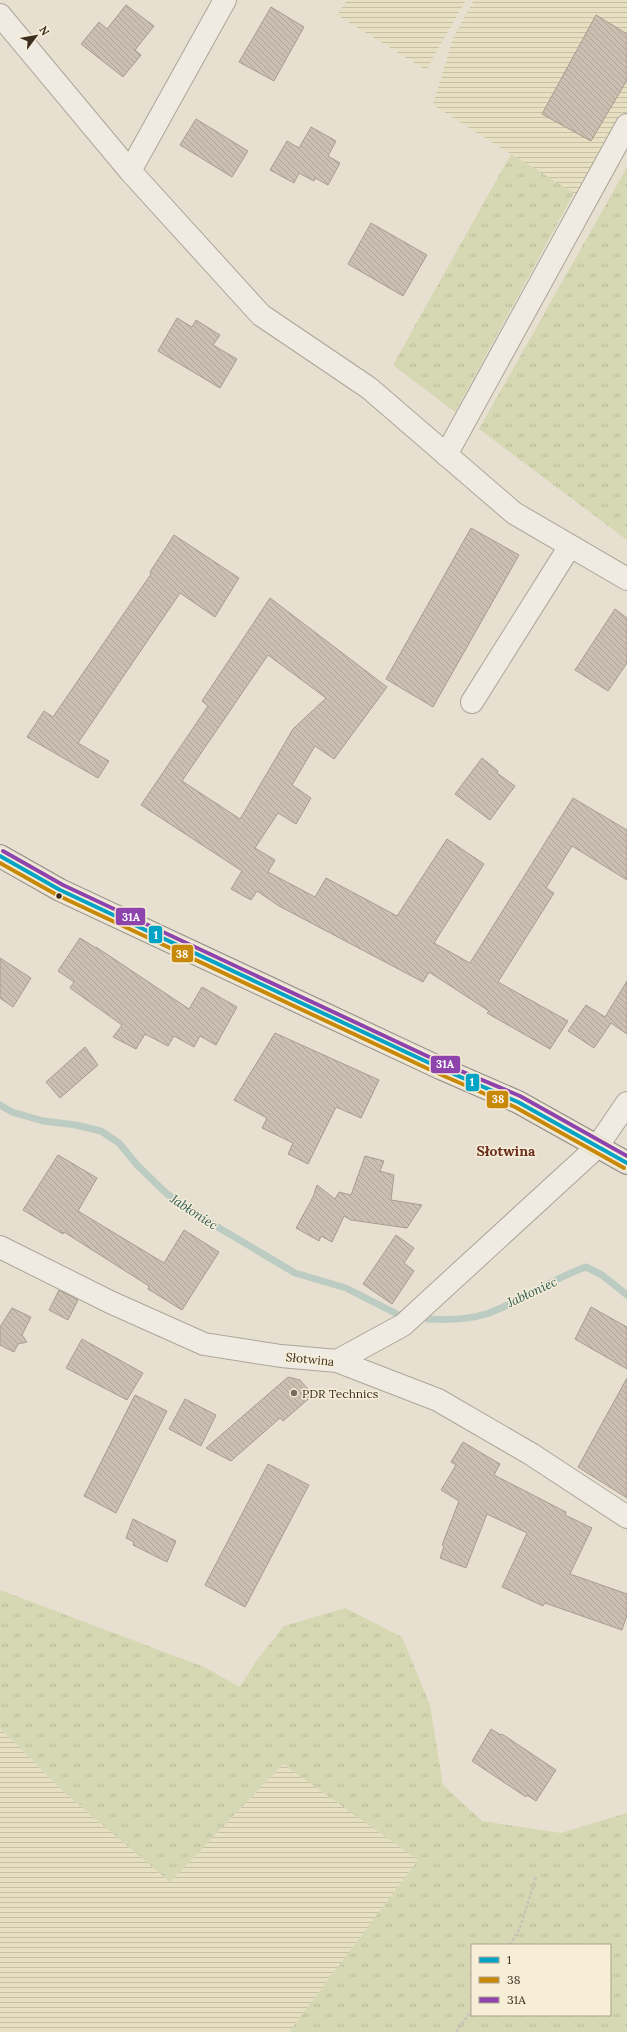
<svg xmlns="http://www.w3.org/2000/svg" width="627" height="2032" viewBox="0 0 627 2032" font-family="Lora,serif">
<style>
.farmland{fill:url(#farmland-rules)}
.grass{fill:url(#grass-tufts);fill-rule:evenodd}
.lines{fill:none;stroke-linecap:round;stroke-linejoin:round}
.stream{stroke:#bcccc2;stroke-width:7}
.building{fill:url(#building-back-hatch);stroke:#a89c90;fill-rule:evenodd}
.minor-casing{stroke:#ada599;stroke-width:24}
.major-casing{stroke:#928b80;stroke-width:24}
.path{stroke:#c8c2b9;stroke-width:2.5;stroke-dasharray:3 2;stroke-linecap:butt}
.minor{stroke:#efebe3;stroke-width:22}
.major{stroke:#e6e1d4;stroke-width:22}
.bus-1-casing{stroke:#f7eed8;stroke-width:7}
.bus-2-casing{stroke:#f7eed8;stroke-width:7}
.bus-3-casing{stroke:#f7eed8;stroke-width:7}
.bus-1{stroke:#03a3c5;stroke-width:4}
.bus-2{stroke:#c88808;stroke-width:4}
.bus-3{stroke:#8e44ad;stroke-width:4}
.bus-dot{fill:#3d2e20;stroke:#f7eed8;stroke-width:1.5}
.poi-dot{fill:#786c5e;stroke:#f7eed8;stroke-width:1.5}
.labels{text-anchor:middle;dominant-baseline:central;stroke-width:3;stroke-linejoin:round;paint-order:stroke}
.street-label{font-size:12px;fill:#3d2e20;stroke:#f7eed8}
.poi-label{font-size:12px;fill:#3d2e20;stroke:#f7eed8;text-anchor:start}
.water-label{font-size:13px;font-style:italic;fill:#2f5d5a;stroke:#f7eed8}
.quarter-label{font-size:14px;font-weight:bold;fill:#6b2e1e;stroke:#f7eed8}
.line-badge{stroke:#f7eed8;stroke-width:1.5}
.badge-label{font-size:11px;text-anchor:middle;font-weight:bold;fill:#fff}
</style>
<defs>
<pattern id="farmland-rules" width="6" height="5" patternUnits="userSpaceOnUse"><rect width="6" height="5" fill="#e6dfc2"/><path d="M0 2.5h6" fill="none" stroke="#c6c0a6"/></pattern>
<pattern id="grass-tufts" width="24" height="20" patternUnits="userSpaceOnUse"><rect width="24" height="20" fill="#d6d7b3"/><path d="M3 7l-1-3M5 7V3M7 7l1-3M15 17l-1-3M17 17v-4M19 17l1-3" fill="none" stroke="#b9b99a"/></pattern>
<pattern id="building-back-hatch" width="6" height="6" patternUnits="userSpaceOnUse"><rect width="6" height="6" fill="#cbbfb2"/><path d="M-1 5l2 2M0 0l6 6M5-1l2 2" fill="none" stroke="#afa499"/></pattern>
</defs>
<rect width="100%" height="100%" fill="#e7e0d1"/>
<path class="farmland" d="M347,0h119l-40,70 -89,-55z
M474,0h153v116l-46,82 -148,-93 20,-67z
M0,1728l64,64 106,90 113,-118 136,96 -130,172h-289z"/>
<path class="grass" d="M511,154l63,39 -119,219 -62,-47z
M627,167v373l-148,-111z
M0,1590l204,77 36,20 16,-26 28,-35 61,-18 57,29 28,68 13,80 39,36 79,12 66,-20v219h-338l129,-172 -135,-96 -113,118 -106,-90 -64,-64zM472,1945h138v70h-138z"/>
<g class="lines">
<path class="stream" d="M0,1105l12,7 31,9 33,4 25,6 18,12 18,22 30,29 39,26 89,53 51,15 51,26
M428,1319c19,1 39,1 58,-5 35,-12 65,-35 100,-47l16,8 25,20"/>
</g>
<path class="building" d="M126,5l28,21 -19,24 6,5 -18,22 -42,-33 18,-22 8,7z
M271,7l33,20 -30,54 -35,-19z
M596,15l31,19v46l-36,61 -49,-27z
M196,119l52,32 -16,26 -52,-32z
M311,127l25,14 -8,15 12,7 -12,22 -13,-7 -1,3 -15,-8 -5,10 -24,-13 17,-29 12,7z
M371,223l56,32 -24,41 -55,-32z
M177,318l15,9 4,-7 24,15 -7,10 24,14 -17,29 -62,-37z
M471,528l48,27 -86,152 -47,-28z
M174,535l65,43 -24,39 -35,-24 -102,150 31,18 -11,17 -71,-41 17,-26 9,6 98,-143 -1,-2z
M270,598l117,89 -53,72 -19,-13 -23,39 19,13 -15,26 -18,-11 -23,35 20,12 -7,12 47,25 11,-19 71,38 50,-77 37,25 -50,79 36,20 103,-165 54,32v50l-55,-34 -26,42 8,5 -56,89 70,39 -18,28 -63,-36 2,-2 -60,-39 -6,10 -144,-76 -22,-15 -6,9 -20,-11 11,-18 -101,-66 67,-99 -6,-5zM268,655l58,43 -33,31 -53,90 -58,-38z
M615,609l12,9v45l-19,28 -33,-21z
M482,758l16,13 -1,2 18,13 -25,34 -35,-26z
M80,938l16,10v-1l93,62 13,-22 35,20 -21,38 -16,-9 -6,11 -20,-11 -6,10 -23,-12 -9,15 -23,-12 9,-12 -52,-37 4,-6 -16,-11z
M0,958l31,20 -18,29 -13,-9z
M627,981v53l-16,-11 -17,25 -26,-17 18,-26 19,12z
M275,1033l104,47 -18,38 -25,-11 -28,57 -20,-10 5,-11 -31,-15 5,-10 -33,-18z
M85,1047l13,18 -38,33 -14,-16z
M58,1155l39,23 -19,33 86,52 20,-33 35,22 -37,58 -34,-21 1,-3 -85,-54 -1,2 -40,-24z
M365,1156l19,5 -4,10 14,4 -3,25 31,5 -15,23 -56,-8 -7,-4 -12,26 -11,-6 -2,5 -23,-13 17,-31 4,-12 18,14 4,-7 12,3z
M396,1235l18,13 -10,15 10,8 -22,33 -29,-20z
M59,1290l19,10 -10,20 -19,-10z
M591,1307l36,20v42l-52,-30z
M12,1308l19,9 -9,18 5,7 -9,2 -4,8 -14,-7v-18z
M82,1339l61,34 -16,27 -61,-32z
M288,1377l12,3 13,15 -30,26 -3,-3 -49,43 -25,-13z
M627,1378v120l-49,-31z
M135,1395l32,16 -51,102 -32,-17z
M185,1399l31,16 -15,31 -32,-17z
M463,1442l37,22 -6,11 72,37 -1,3 27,13 -22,46 57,20v21l-5,15 -77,-27 -2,3 -41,-19 25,-54 -40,-19 -21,54 -26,-10 4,-12 -2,-1 17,-44 -18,-11 15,-25 -5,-3z
M268,1464l41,21 -64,122 -40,-22z
M133,1519l43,22 -9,21 -34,-17 1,-3 -8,-4z
M491,1729l10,6 1,-1 54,36 -20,31 -9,-6 -1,2 -54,-36z"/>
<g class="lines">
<g class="minor-casing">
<path id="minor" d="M225,0l-95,171 131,144 108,73 145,125 113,66
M0,15l130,156
M446,455l181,-330
M472,702l98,-156
M0,1247l110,55 94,42 77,12 56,5 101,39 93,54 96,63
M337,1361l66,-36 194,-178 30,-44"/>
</g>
<g class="major-casing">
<path id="major" d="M0,856l60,34 380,178 78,34 109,61"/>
</g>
<path class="path" d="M510,1945l10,-17 16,-51
M456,2032l16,-22"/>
<use href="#minor" class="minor"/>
<use href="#major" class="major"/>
<g class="bus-1-casing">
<path id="bus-1" d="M0,856l60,34 380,178 78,34 109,61"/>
</g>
<g class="bus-2-casing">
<path id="bus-2" d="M0,863l57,32 380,178 78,34 109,61"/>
</g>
<g class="bus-3-casing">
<path id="bus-3" d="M3,851l60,34 379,178 78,33 107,60"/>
</g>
<use href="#bus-1" class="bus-1"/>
<use href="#bus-2" class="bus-2"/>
<use href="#bus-3" class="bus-3"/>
</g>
<circle class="bus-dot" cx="59" cy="896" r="3.5"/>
<circle class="poi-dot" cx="294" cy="1393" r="4"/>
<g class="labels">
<g class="street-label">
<text transform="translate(310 1359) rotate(6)">Słotwina</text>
</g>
<g class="poi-label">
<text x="302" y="1393">PDR Technics</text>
</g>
<g class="water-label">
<text transform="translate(194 1212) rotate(33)">Jabłoniec</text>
<text transform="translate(532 1292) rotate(-25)">Jabłoniec</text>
</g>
<g class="quarter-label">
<text x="506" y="1151">Słotwina</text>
</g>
</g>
<g class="line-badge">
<rect x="115" y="907" width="31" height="19" rx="4" fill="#8e44ad"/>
<rect x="148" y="925" width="15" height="19" rx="4" fill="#03a3c5"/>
<rect x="171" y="944" width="23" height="19" rx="4" fill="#c88808"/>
<rect x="430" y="1055" width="31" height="19" rx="4" fill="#8e44ad"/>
<rect x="465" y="1073" width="15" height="19" rx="4" fill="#03a3c5"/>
<rect x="486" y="1090" width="23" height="19" rx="4" fill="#c88808"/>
</g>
<g class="badge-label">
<text x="131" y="921">31A</text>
<text x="156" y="939">1</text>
<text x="182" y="958">38</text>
<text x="445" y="1068">31A</text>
<text x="472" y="1086">1</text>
<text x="498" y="1103">38</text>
</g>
<rect x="471" y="1944" width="140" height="72" fill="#f7eed8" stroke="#ada18e"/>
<rect x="479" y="1957" width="20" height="6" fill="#03a3c5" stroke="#ada18e"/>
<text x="507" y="1964" font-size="12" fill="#3d2e20">1</text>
<rect x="479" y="1977" width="20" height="6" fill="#c88808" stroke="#ada18e"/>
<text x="507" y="1984" font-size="12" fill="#3d2e20">38</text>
<rect x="479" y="1997" width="20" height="6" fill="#8e44ad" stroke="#ada18e"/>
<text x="507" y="2004" font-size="12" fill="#3d2e20">31A</text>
<g transform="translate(36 36) rotate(58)" stroke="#f7eed8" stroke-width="3" paint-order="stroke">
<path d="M0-3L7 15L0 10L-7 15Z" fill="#3d2e20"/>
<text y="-6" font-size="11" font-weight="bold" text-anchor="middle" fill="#3d2e20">N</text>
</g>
</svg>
